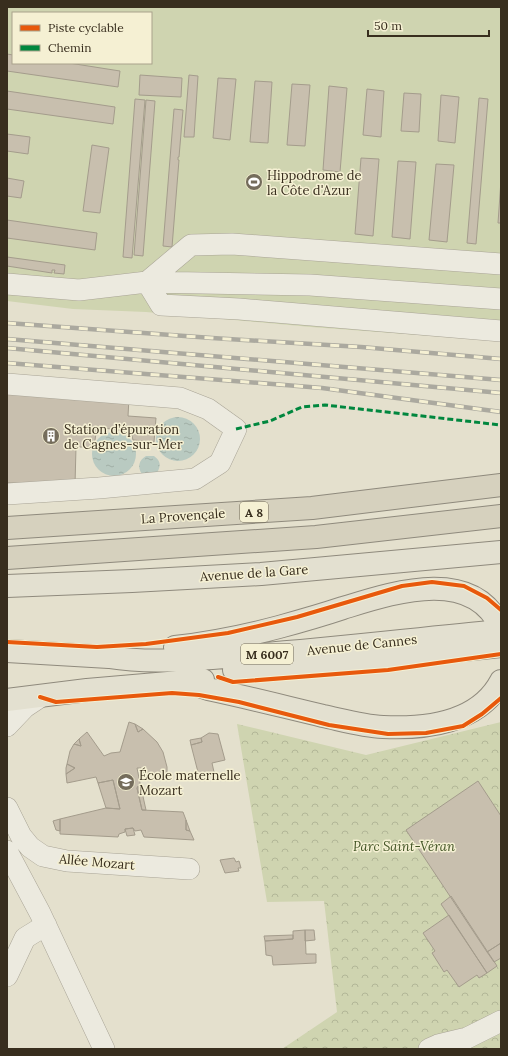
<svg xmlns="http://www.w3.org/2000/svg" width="508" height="1056" viewBox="0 0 508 1056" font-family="Lora,serif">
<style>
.green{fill:#cfd4b0;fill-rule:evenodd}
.park{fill:url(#park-crowns)}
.water{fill:url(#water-ripples)}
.building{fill:#c8bfae;stroke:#a49c8c}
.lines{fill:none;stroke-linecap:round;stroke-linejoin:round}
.minor-casing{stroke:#a9a496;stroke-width:22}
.major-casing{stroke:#8f8a7d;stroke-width:24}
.highway-casing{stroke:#8f8a7d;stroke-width:24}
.minor{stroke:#eceadf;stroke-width:21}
.major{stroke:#e3e0d0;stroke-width:22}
.highway{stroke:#d6d1be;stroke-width:22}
.rail-casing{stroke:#aba99f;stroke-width:4.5}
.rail{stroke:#f5f0d3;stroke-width:3;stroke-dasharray:9;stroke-linecap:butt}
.quiet{stroke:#00873e;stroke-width:3;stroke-dasharray:6 3;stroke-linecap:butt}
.cycleway-casing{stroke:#f5f0d3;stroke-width:6}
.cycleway{stroke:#e8590c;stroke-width:4}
.labels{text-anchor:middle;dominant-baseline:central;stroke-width:3;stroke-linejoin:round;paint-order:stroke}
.shield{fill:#f5f0d3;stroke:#716854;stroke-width:1}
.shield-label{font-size:12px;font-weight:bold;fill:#382e1e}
.poi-label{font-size:13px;fill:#382e1e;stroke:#f5f0d3;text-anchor:start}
.street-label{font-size:13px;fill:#382e1e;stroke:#f5f0d3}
.park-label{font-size:13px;font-style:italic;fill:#425425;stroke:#f5f0d3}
</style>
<defs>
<pattern id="park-crowns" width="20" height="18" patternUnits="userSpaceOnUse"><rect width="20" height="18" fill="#cfd4b0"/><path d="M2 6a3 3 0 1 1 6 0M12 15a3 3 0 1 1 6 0" fill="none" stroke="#b2b697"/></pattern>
<pattern id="water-ripples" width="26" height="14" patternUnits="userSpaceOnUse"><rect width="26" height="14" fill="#b9cac1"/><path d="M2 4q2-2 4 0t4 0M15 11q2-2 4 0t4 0" fill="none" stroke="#a0aea5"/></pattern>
</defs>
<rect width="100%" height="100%" fill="#e4e0cd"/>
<path class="green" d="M7,7h494v334l-190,-14 -165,-15 -73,-3 -66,-8zM13,13h138v50h-138z"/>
<path class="park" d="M501,722v327h-219l55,-37 -13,-111 -57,1 -30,-178 129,31z"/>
<path class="water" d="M156 439a22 22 0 1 1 44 0a22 22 0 1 1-44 0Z
M92 454a22 22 0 1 1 44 0a22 22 0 1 1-44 0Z
M146,456h8c7,5 7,10 3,17l-15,1c-5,-7 -3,-14 4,-18z"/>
<path class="building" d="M7,54l6,1v8h56l51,8 -2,16 -111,-16z
M140,75l42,3 -1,19 -42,-2z
M189,75l9,1 -4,61h-10z
M218,78l18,1 -6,61 -17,-2z
M255,81l17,1 -4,61 -18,-1z
M292,84l18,1 -5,61 -18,-1z
M329,86l18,2 -7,84 -17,-2z
M367,89l17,2 -3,46 -18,-2z
M7,91l108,16 -2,17 -106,-15z
M404,93l17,1 -2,38 -18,-1z
M441,95l18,2 -4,46 -17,-2z
M479,98l9,1 -12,145 -9,-1z
M135,99l10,1 -13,158 -9,-1z
M146,100l9,1 -12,155 -9,-1z
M174,109l9,1 -4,47h-1v3h1l-7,87 -9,-1z
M7,134l23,3 -2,17 -21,-3z
M92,145l17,3 -9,65 -17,-2z
M361,158l18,1 -6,77 -18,-2z
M398,161l18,1 -6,77 -18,-2z
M436,164l18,1 -7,77 -18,-2z
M7,178l17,3 -3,17 -14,-2z
M501,180v43h-3z
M7,220l90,13 -2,17 -88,-12z
M7,257l58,8 -1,9 -10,-1 1,-3h-3v3l-45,-7z
M7,391l122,7 -1,18 28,2 -2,24 -21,-2 -2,-8 -34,-5 -2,13 -4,7h-15l-1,38 -68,-2z
M129,722l6,2 3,8 5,-3 14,13 6,10 4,15v7l-24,-1 -2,-5h-4l3,15 -3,5 5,22 41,2 3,8v10l4,1 4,9 -50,-3 -3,-7 -6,1 -2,-3 -8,1v3l-6,2 -1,3 -58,-3v-15l46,-11 14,1 -7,-29 -15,3 -2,-6 -29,6 -1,-9 9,-6 -8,-4 3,-13 4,-7 7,2 -2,-7 8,-7 17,24 7,-3 9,-1z
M135,724l8,5 -5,3z
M209,733l9,1 7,26 -13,3 2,9 -15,4 -8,-31 11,-3 -1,-4z
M201,738l1,4 -11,3 -1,-5z
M79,739l2,7 -7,-2z
M67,764l8,4 -9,6v-6z
M113,780l7,29 -14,-1 -8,-25z
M478,781l23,35v127l-14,9 -81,-122z
M140,783l6,27h-4l-5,-22z
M60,819v12l-4,-1 -3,-9z
M186,820l4,11 -4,-1z
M133,828l2,7 -8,1 -2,-7z
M234,858l2,4 3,-1 2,7h-3l1,3 -14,2 -5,-13z
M451,896l46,70 -10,7 -46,-69z
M449,915l38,58 -8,5 -2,-3 -18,12 -12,-17 -3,2 -12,-19 3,-2 -12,-18z
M305,930h9l1,10 -10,1z
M305,930l1,24h10v9l-43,2 -1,-9 -6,-1 -1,-14 28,-2v-8z
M293,935v4l-28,2 -1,-5z
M501,943v15l-7,4 -7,-10z"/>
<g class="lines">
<g class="minor-casing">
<path id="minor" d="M501,264l-269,-20 -41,1 -44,37 14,23 78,4 262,22
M7,284l72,6 68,-8 163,3 191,14
M7,384l173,14 28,11 28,20 -16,34 -25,16 -96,9 -92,6
M7,726l18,-19 15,-10
M7,808l14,28 9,11 13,9 24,5 122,8
M7,851l33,62 64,136
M7,976l18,-38 21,-13
M429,1049l9,-4 29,-7 34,-17"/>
</g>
<g class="major-casing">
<path id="major" d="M7,586l125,-5 129,-7 240,-22
M175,647c35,-4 70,-11 104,-20 22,-6 43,-12 64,-19 49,-15 130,-43 158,20
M7,651l102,6c42,7 87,2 130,-1 87,-6 175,-17 262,-25
M234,670h33l234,-24
M188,682l20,7c38,8 77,18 115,27 19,4 40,10 60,11 42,2 96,-4 118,-46
M7,700l80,-10 116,-10"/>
</g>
<g class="highway-casing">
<path id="highway" d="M7,528l305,-20 189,-23
M7,558l309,-21 185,-21"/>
</g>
<use href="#minor" class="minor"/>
<use href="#major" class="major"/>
<use href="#highway" class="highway"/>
<g class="rail-casing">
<path id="rail" d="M7,323l205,15 149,9 140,12
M7,339l494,41
M7,348l494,45
M7,363l315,25 179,24"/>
</g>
<use href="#rail" class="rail"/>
<path class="quiet" d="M236,429l34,-8 32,-14 23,-2 176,20"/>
<g class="cycleway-casing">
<path id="cycleway" d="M7,642l90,5 49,-3 82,-11 69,-16 105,-31 30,-4 32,4 23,12 14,12
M218,677l15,5 155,-12 113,-16
M40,697l16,5 116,-9 27,2 40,7 90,23 59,9 38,-1 37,-7 19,-12 19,-16"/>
</g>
<use href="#cycleway" class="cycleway"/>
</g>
<defs>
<g id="stadium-disc" transform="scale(0.9)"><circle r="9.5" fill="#746c5b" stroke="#f5f0d3"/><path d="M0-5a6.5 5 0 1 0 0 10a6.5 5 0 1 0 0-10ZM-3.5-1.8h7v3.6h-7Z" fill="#fff"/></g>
<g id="building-disc" transform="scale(0.9)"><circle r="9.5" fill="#746c5b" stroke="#f5f0d3"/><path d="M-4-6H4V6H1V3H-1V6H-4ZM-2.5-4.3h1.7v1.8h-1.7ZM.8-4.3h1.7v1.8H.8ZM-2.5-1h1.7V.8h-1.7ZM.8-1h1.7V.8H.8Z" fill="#fff"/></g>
<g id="school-disc" transform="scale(0.9)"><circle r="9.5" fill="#746c5b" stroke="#f5f0d3"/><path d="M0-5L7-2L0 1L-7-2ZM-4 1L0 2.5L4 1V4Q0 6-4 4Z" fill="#fff"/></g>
</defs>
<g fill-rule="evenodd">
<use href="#stadium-disc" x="254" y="182"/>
<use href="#building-disc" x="51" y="436"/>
<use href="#school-disc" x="126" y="782"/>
</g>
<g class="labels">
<g class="shield">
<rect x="240" y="502" width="28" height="20" rx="3"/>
<rect x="241" y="644" width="52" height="20" rx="3"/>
</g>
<g class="shield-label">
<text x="254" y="512">A 8</text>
<text x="267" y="654">M 6007</text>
</g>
<g class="poi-label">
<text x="267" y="175">Hippodrome de<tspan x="267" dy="15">la Côte d'Azur</tspan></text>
<text x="64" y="429">Station d’épuration<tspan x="64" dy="15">de Cagnes-sur-Mer</tspan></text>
<text x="139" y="775">École maternelle<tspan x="139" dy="15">Mozart</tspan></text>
</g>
<g class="street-label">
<text transform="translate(183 516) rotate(-4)">La Provençale</text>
<text transform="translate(254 573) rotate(-4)">Avenue de la Gare</text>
<text transform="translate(362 645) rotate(-6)">Avenue de Cannes</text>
<text transform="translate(97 862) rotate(5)">Allée Mozart</text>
</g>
<g class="park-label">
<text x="404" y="846">Parc Saint-Véran</text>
</g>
</g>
<rect width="508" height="1056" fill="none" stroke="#382e1e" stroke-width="16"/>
<rect x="12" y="12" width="140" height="52" fill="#f5f0d3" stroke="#a9a28b"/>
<rect x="20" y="25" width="20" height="6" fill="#e8590c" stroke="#a9a28b"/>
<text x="48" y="32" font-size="12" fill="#382e1e">Piste cyclable</text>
<rect x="20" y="45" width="20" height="6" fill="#00873e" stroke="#a9a28b"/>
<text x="48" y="52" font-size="12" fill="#382e1e">Chemin</text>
<path d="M368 30v6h121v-6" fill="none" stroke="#382e1e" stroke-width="2"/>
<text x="374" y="30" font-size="12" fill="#382e1e" stroke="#f5f0d3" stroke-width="3" paint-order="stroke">50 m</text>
</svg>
